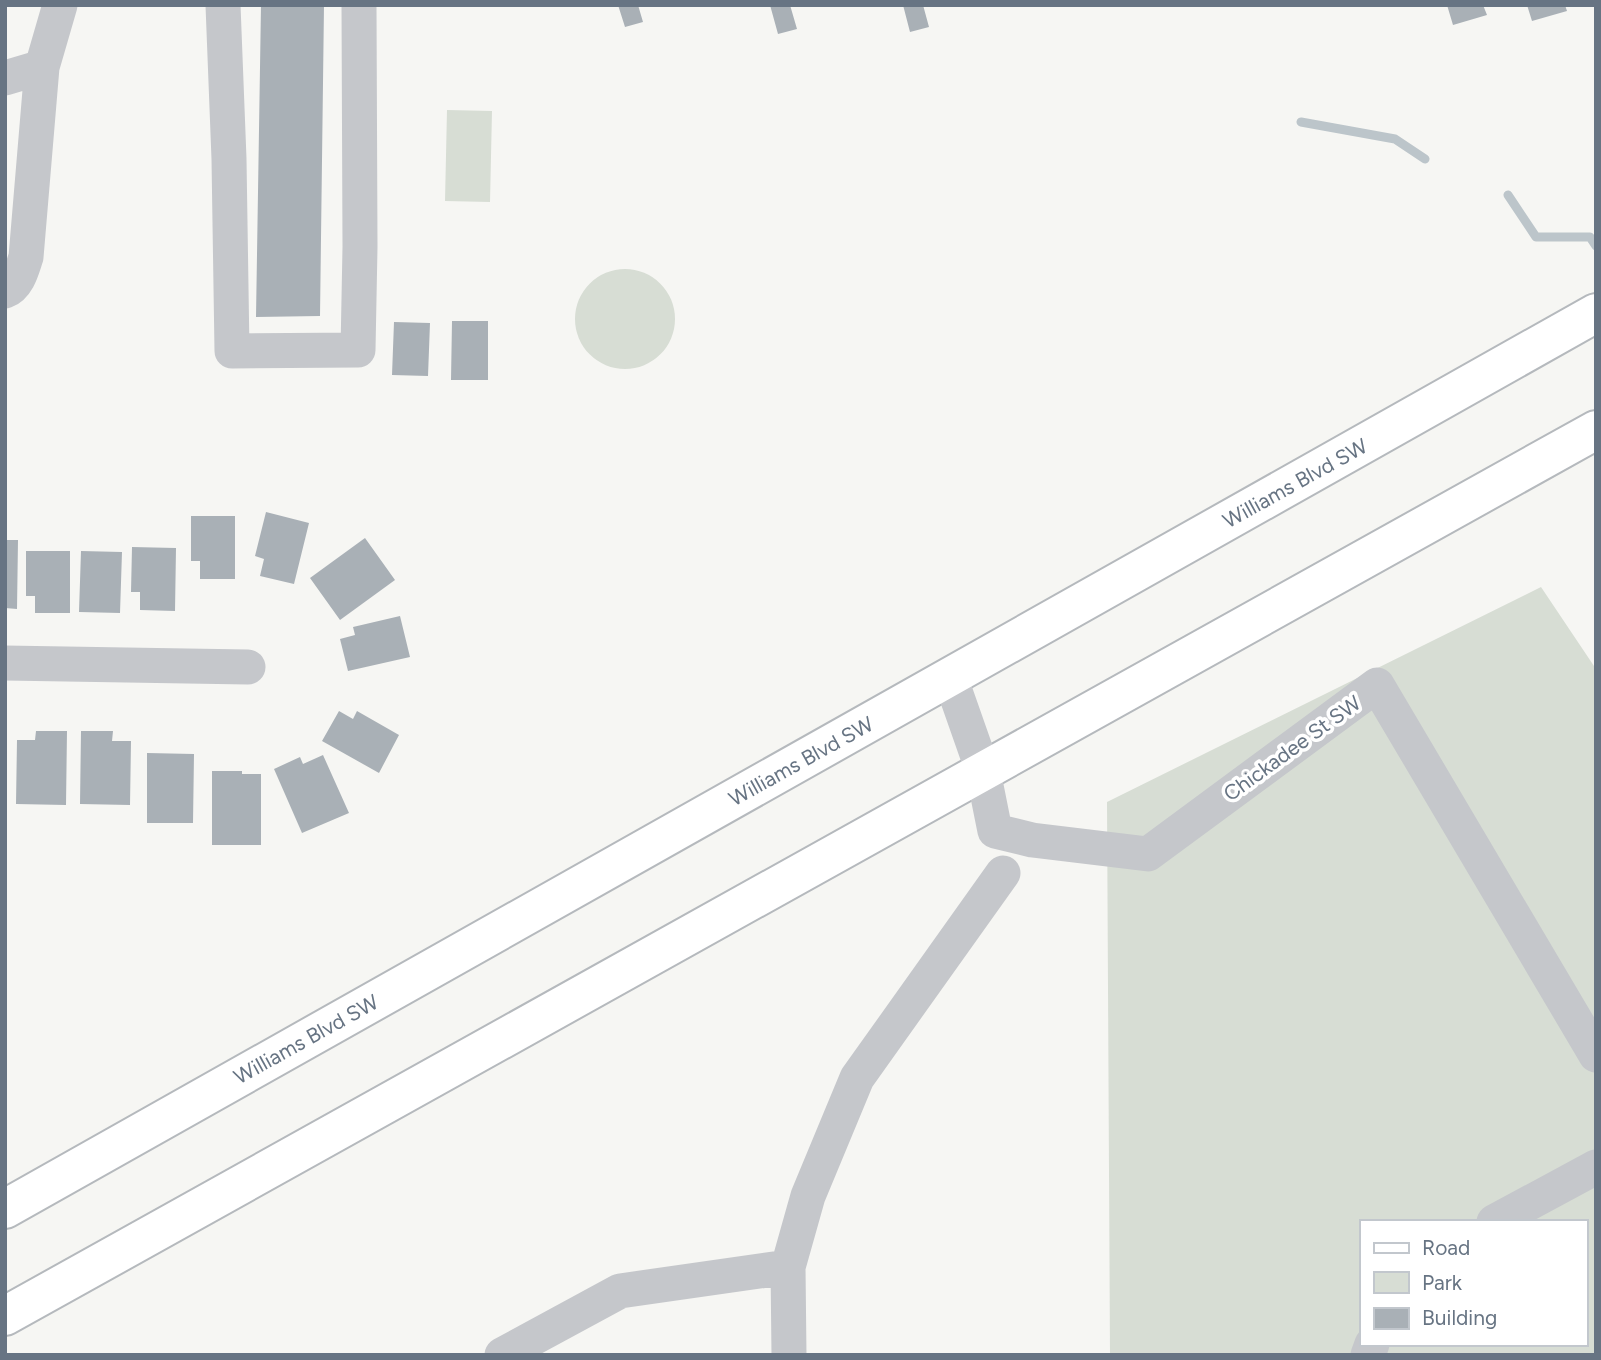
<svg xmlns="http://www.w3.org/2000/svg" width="1601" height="1360" viewBox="0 0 1601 1360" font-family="Figtree,sans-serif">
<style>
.green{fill:#d7ddd4;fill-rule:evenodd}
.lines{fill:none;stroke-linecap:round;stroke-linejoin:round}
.stream{stroke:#bcc5ca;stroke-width:9}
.building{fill:#a9b0b6}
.major-casing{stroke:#b5b9bd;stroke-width:42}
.minor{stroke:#c5c7cb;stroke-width:35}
.major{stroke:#fff;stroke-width:38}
.labels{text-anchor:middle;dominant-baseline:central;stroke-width:7;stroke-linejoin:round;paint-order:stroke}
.street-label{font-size:21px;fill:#677483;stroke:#fff}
</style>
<rect width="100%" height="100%" fill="#f6f6f3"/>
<path class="green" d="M447,110l45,1 -2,91 -45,-1z
M575 319a50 50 0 1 1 100 0a50 50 0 1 1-100 0Z
M1541,587l55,82v686h-486l-3,-553zM1361,1222h224v122h-224z"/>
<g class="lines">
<path class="stream" d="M1301,122l94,17 30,20
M1508,195l28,42h54l6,9"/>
</g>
<path class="building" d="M261,5h63l-4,311 -64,1z
M618,5h20l5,17 -18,5z
M770,5h20l7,24 -19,5z
M903,5h20l6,22 -19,5z
M1447,5h36l4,10 -34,10z
M1527,5h38l2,6 -35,10z
M452,321h36v59h-37z
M394,322l36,1 -2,53 -36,-1z
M266,512l43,11 -15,61 -34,-8 4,-17 -9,-3z
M191,516h44v63h-35v-18h-9z
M365,538l30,42 -55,40 -30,-42z
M5,540h13l-1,69 -12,-1z
M132,547l44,1 -1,63 -35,-1v-18h-9z
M26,551h44v62h-35v-17h-9z
M81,551l41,1 -2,61 -41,-1z
M400,616l10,41 -62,14 -8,-32 15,-4 -2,-8z
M339,711l14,8 4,-8 42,24 -20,38 -57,-32z
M36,731h31l-1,74 -50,-1 1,-64h18z
M81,731h32l-1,10h19l-1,64 -50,-1z
M147,753l47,1 -1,69h-46z
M323,755l26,58 -47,20 -28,-64 26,-12 3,7z
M212,771h30v3h19v71h-49z"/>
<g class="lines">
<g class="major-casing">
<path id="major" d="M5,1209l1591,-896
M5,1316l1591,-886"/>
</g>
<path class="minor" d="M223,5l6,154 3,192 126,-1 2,-103 -1,-242
M5,78l37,-11
M5,291c13,-5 17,-22 21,-34l16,-190 18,-62
M5,663l243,4
M950,677l33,94 12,60 37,9 116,14 229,-169 219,370
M1494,1222l102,-55
M788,1267l20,-71 49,-118 146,-205
M502,1355l118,-64 168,-24 1,88
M1368,1355l4,-11"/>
<use href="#major" class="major"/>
</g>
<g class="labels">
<g class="street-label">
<text transform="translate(1295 483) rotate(-29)">Williams Blvd SW</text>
<text transform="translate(1292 748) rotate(-36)">Chickadee St SW</text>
<text transform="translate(801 761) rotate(-29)">Williams Blvd SW</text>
<text transform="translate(306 1039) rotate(-29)">Williams Blvd SW</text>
</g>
</g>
<rect width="1601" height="1360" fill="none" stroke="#677483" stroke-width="14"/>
<rect x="1360" y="1220" width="228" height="126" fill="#ffffff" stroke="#c2c7cd" stroke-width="2"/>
<rect x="1374" y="1243" width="35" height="10" fill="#ffffff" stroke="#c2c7cd" stroke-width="2"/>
<text x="1422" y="1255" font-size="21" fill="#677483">Road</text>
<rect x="1374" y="1272" width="35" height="21" fill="#d7ddd4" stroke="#c2c7cd" stroke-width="2"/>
<text x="1422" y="1290" font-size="21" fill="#677483">Park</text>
<rect x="1374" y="1308" width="35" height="21" fill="#a9b0b6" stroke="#c2c7cd" stroke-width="2"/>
<text x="1422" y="1325" font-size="21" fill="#677483">Building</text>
</svg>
